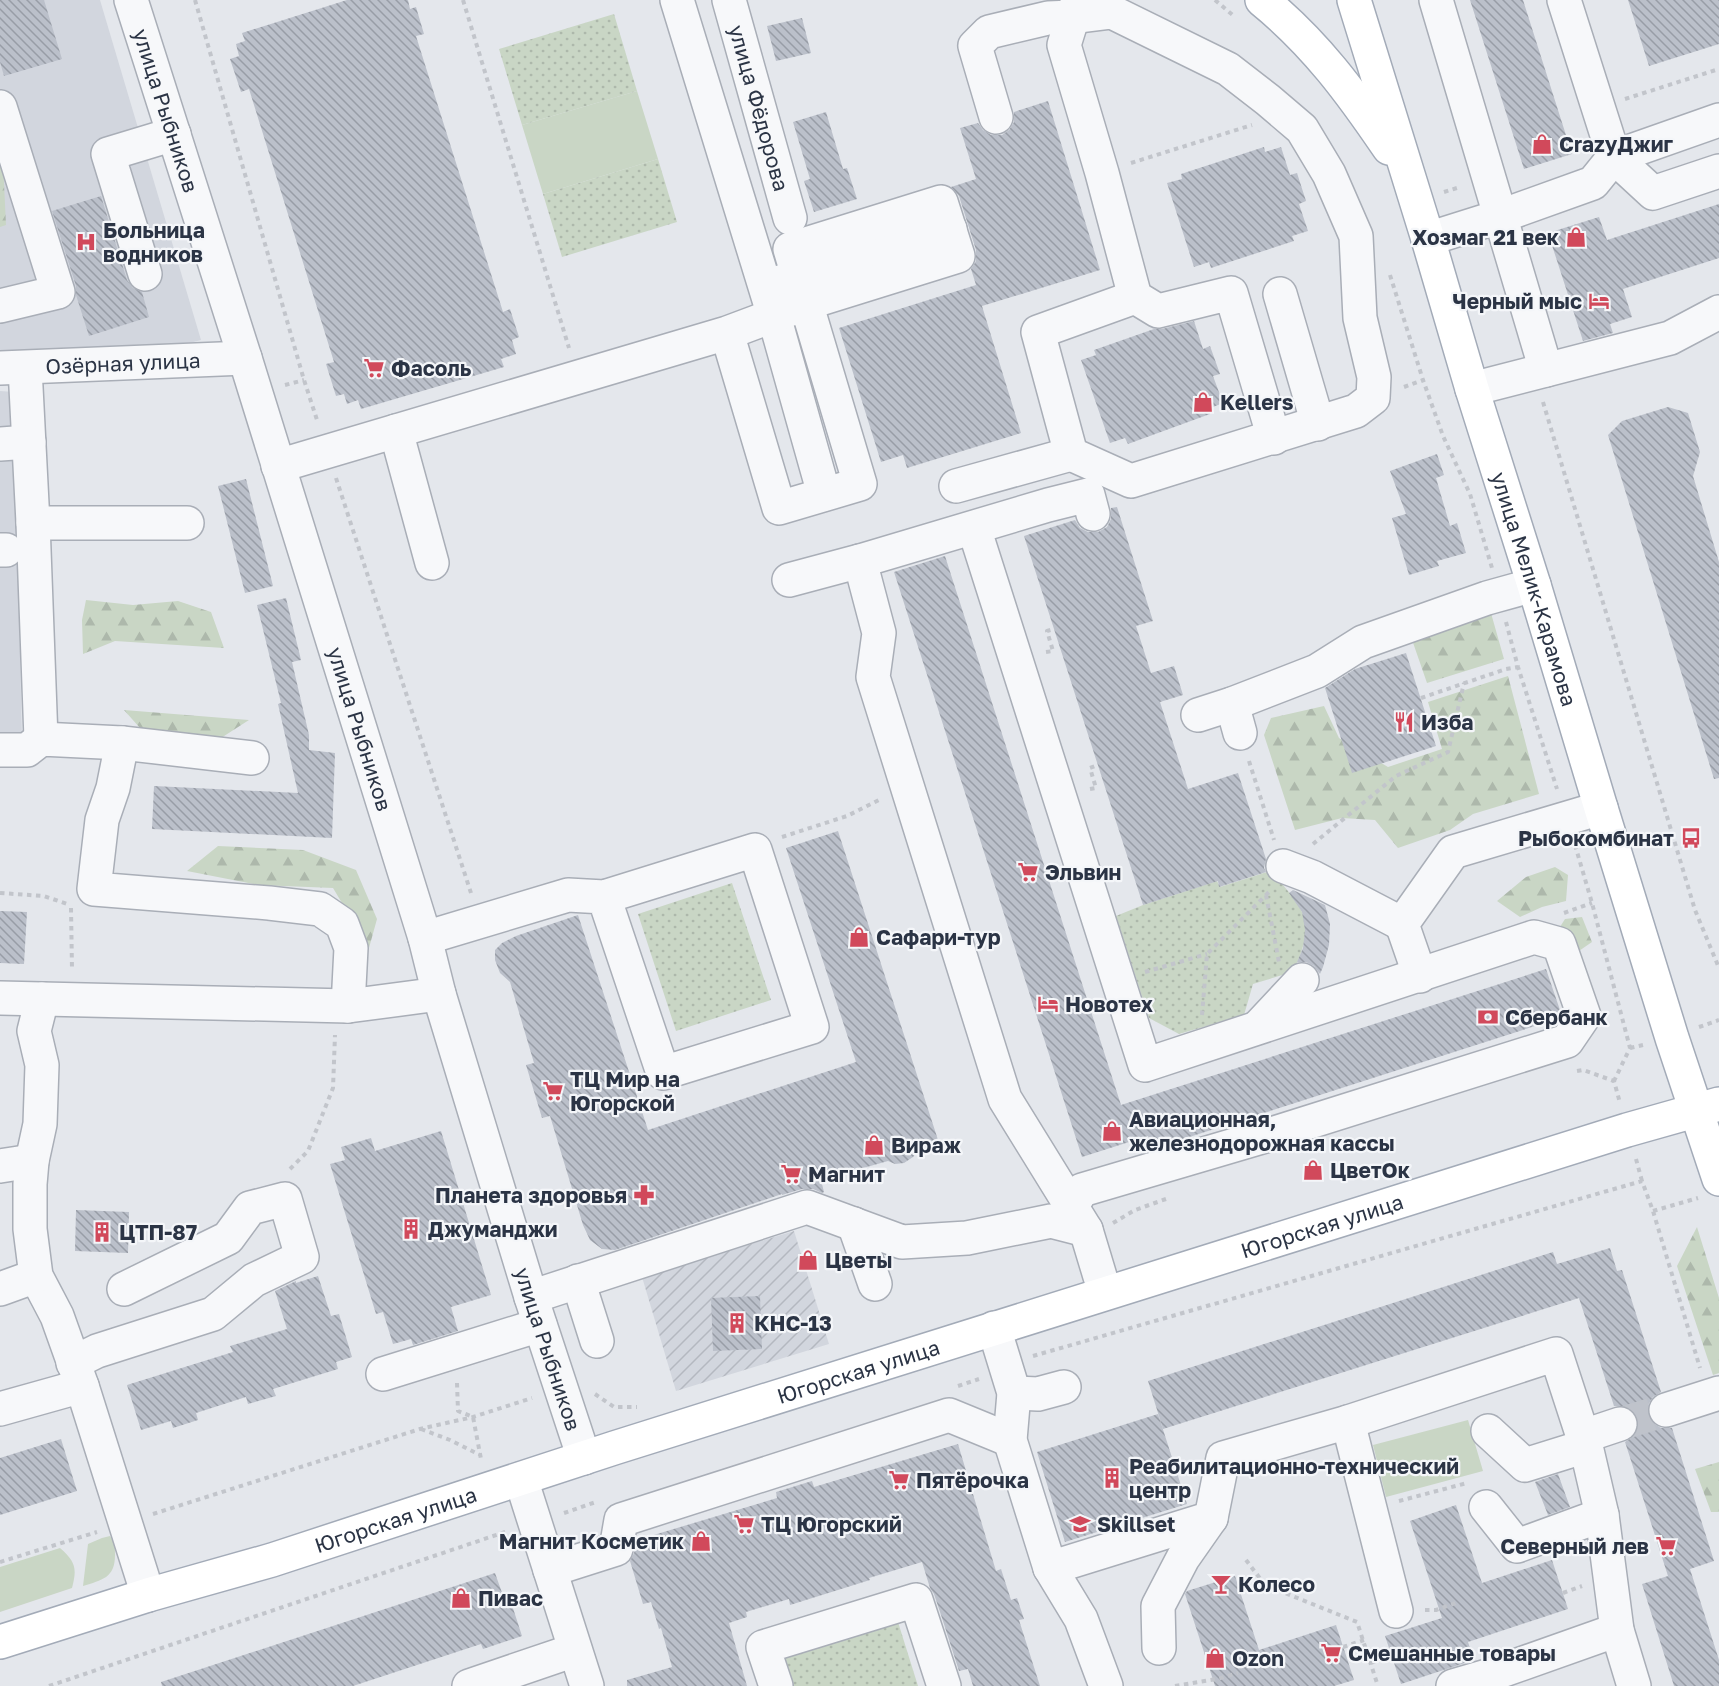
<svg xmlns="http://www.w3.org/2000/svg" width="1719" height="1686" viewBox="0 0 1719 1686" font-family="'Golos Text',sans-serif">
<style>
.built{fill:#d2d6de}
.industrial{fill:url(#industrial-furrows)}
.grass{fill:#c9d6c5}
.forest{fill:url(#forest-firs)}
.park{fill:url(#park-dots)}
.building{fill:url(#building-back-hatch)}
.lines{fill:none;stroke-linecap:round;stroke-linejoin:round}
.minor-tunnel{stroke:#bfc3cb;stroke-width:33;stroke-dasharray:33 16;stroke-linecap:butt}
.minor-casing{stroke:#a9aeb7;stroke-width:36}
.major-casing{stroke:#a3abb8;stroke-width:36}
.path{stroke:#c2c5cb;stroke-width:4;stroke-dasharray:4.5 4.5;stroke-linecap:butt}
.minor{stroke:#f7f8fa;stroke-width:33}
.major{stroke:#fff;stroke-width:33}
.labels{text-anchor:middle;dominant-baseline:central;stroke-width:4.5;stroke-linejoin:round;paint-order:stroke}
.street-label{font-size:21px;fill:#2b3445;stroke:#f4f6f9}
.poi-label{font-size:21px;font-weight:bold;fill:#2b3445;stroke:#f4f6f9;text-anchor:start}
</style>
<defs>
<pattern id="industrial-furrows" width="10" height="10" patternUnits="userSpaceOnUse" patternTransform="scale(1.5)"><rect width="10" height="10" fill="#d2d6de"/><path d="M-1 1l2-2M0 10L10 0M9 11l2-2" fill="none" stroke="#b4b8c0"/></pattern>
<pattern id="forest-firs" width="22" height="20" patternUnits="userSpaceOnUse" patternTransform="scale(1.5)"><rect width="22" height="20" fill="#c9d6c5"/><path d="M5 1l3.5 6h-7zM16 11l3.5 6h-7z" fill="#adb8ab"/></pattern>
<pattern id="park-dots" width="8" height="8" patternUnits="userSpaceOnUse" patternTransform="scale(1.5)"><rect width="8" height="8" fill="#c9d6c5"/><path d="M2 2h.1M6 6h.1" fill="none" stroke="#adb8ab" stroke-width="1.8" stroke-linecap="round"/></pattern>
<pattern id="building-back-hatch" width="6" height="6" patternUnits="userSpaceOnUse" patternTransform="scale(1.5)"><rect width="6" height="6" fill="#bbc0ca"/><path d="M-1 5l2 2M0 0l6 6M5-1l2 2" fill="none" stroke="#989da6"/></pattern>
</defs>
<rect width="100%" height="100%" fill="#e4e7ec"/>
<path class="built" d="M0,0h100l101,340 -30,8 -171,5z
M0,391l14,1 8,346 -22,-1z"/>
<path class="industrial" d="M794,1231l35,113 -153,47 -34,-114z"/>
<path class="grass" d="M637,91l21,68 -115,35 -21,-69z
M1468,1420l15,51 -97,26 -13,-52z
M110,1536c5,7 5,11 5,19 0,23 -13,25 -32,31l5,-42 14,-6z
M60,1548c16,14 17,21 12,40l-72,24v-45z"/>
<path class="forest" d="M0,155l3,7 3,63 -6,2z
M86,600l47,5 45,-4 33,11 13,36 -109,-7 -32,13 -1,-34z
M1489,606l15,53 -77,24 -17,-49z
M1508,676l31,118 -66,20 -23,16 -52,18 -23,-28 -33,-2 -47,12 -31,-95 7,-17 53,-12 15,32 49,29 54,-18 -14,-47z
M124,710l125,10 -28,18 -38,-2 -43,-8z
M218,846l85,4 53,20 21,49 -8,29 -36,-60 -75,-3 -71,-14z
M1555,867l13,8 -2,26 -24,6 -22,10 -23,-16 29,-24z
M1582,917l10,25 -16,11 -18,-23 7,-11z
M1697,1227l22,71v75l-6,2 -36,-109z
M1719,1462v50h-8l-16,-43z"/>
<path class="park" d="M614,14l23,77 -115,34 -23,-76z
M658,159l19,63 -115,35 -19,-63z
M1270,871c10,11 26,27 32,41 8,20 0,43 -10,60l-39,12 -9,31 -65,19 -30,-16 -33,-102 27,-11 74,-24 3,6z
M732,883l39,117 -95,31 -38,-117z
M898,1622l20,64h-128l-8,-27z"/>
<path class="building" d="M0,0h44l18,59 -58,17 -4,-14z
M347,0h61l2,9 6,-2 8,27 -8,2 87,276 7,-3 9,28 -7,3 4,14 -15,5 3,8 -143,42 -3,-9 -11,4 -3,-10 -8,2 -10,-32 8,-2 -85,-273 -8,3 -11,-33 9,-3 -3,-12 9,-3 -3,-8z
M1470,0h53l49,154 -48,15z
M1628,0h91v44l-70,22z
M802,18l9,35 -35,8 -9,-35z
M1048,101l52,169 -118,36 39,127 -114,35 -4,-13 -22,7 -42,-134 137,-43 -5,-16 5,-8v-11l-17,-54 -8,-9 25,-8 -16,-51 18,-5 5,7 8,5h11l7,-5 5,-8v-10z
M826,112l17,57 4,-1 10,31 -43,13 -10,-31 6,-2 -17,-57z
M1264,147l1,5 16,-5 9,28 7,-2 9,28 -7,3 9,27 -16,5 2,5 -43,14 -40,13 -2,-6 -15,5 -27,-84 15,-4 -1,-5z
M101,196l26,84 6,8 9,4 7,25 -60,19 -13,-41v-9l-24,-75z
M1719,204v54l-96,31 9,28 -22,7 3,9 -30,8 -35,-108 51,-16 8,23z
M1194,321l9,28 7,-3 10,28 -7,2 10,27 -15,6 2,5 -82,30 -3,-6 -15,5 -29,-83 15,-5 -2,-5 60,-21h8z
M1668,407l20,6 12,39 -7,24 26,86v216l-5,1 -106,-344 14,-14z
M1437,454l7,21 -8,3 14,48 7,-3 9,30 -29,8 2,5 -30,9 -17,-57 14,-4 -16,-43z
M246,479l27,107 -28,7 -27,-107z
M1117,507l36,114 -17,5 15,47 23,-7 9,29 -23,7 28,87 50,-16 28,86 -2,9 2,4 -47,15 -1,-6 -75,24 -119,-369 51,-16 5,8 8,4h10l9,-5 4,-8v-11z
M945,556l176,549 425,-136 16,47 -2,2 -408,131 -4,-13 -66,21 -188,-585z
M286,598l15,62 -9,2 17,73v15l26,3 -3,85 -180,-9 2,-43 144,7 -20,-89 3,-1 -24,-98z
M1406,653l30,93 -84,27 -27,-85 30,-19z
M838,831l101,312 -21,8 -5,6 -9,6 -9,1 -7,-3 -67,19 3,12 -2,1 -9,-4h-11l-20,6v-1l-167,56 -13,-1 -12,-9 -7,-15 -33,-109 -8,2 -16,-53 8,-2 -24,-81 -10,-9 -5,-13v-10l7,-7 14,-7 62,-21 70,215 208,-68 -70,-214z
M1293,890l32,15 5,19 -1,21 -6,22 -3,7 -6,-8 -8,-4h-9l6,-14 2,-18 -3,-18 -13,-19z
M0,911l27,1 -3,52 -24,-1z
M441,1131l50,164 -40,12 7,24 -45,14 -2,-6 -18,5 -10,-32 -7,2 -46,-150 15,-4 -4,-13 30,-9 4,13z
M76,1210l53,2 -1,41 -53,-2z
M1610,1248l7,23 5,-1 39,122 -8,5 -5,8v11l5,7 8,5h11l42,133 -24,8 29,91v26h-45l-32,-102 26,-8 -43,-134 9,-6 4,-8v-9l-6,-9 -9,-4h-9l-35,-108 -416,131 -15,-48 405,-129 4,12z
M318,1276l13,40 8,-2 13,43 -16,5 2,7 -65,20 3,7 -28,8 -2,-7 -50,16 2,7 -25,8 -2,-7 -30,9 -14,-45 106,-33 -3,-6 57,-17 -12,-38 21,-10v2z
M760,1296l2,53 -49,2 -2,-53z
M1158,1414l29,90 -122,38 -28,-90z
M61,1439l16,52 -77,24v-57z
M958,1444l38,127 5,-2 10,31 6,-2 7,21 -5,1 21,66h-67l-5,-17 -9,2 -17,-53 -8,-24 -4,-6 -8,-26 -53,16 1,2 -80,25 -1,-6 -43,13 1,5 -18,6 18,63h-120v-6l45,-13 -11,-39 -2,1 -8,-27 -8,2 -13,-43 4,-8 3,-13 140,-42 -1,-6 36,-11 2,6z
M1558,1474l12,33 -22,8 -13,-33z
M1456,1505l26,78 70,-23 16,49 -100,33 6,18 -73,24 -16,-48 57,-18 -32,-97z
M495,1573l11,31 5,-2 11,34 -39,13 -2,-5 -128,42h-191l-1,-4z
M1235,1576l24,74 77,-25 18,55 -20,6h-119l-30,-92 2,-3z"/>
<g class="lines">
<path class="minor-tunnel" d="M1620,1424l46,-14"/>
<g class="minor-casing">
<g id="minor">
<path id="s1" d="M131,0l114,358 180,580 14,56 92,303 53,161"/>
<path d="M677,0l97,316 50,178"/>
<path id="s2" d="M729,0l61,218"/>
<path d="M1078,0l-14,45 38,128 33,124 23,14 73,-18 43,145"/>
<path d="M1436,0l110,370"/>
<path d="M1564,0l50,157 39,36 66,-22"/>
<path d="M0,107l58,185 -58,14"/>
<path d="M996,117l-21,-71 14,-14 59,-14 24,-1 40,-5 116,57 40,31 34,29 27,45 27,62 4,82 14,59 -1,21 -17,13 -225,70 -60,-27 -33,-122 97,-35"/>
<path d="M1428,239l73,-23 92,-33 21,-26 105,-37"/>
<path d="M145,274l-37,-120 66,-20"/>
<path d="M777,283l173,-54"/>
<path d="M1280,294l38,130"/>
<path id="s3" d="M0,368l245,-10"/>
<path d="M25,368l8,155 8,216"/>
<path d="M1472,389l198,-51 49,-26"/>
<path d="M396,431l36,132"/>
<path d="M0,444l29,-2"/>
<path d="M278,466l449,-133 80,-30 151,-47 -17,-54 -151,47 70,235 -81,24 -52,-175"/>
<path d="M956,486l115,-32"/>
<path d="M33,523h154"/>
<path d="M974,528l171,537 389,-128 25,7 25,72 -17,25 -302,95 -183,54 -10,15"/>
<path d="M0,550h6"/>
<path d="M860,561l19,72 -6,44 132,422 81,131 19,63"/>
<path d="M789,580l71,-19 188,-56 40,-10 5,19"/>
<path d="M1232,704l8,29"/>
<path d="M1198,715l34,-11 85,-33 46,-29 124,-44 47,-13"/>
<path d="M122,743l-9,45 -11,32 -8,69 175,14 51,6 22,15 9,24 -3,58"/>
<path d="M0,750h27l14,-11 81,4 130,15"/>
<path d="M1283,866l29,11 90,47"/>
<path d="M425,938l143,-43 36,2 151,-47 57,177 -149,46 -59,-176"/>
<path d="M1420,976l-18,-52 51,-72 148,-44"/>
<path d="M0,998l348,8 91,-12"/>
<path d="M42,999l-8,32 8,34 -2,59 -8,37 -2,23v45l6,47 21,40 25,70 66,209"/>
<path d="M1258,1027l44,-47"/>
<path d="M0,1166l32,-5"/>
<path d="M854,1224l21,60"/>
<path d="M578,1281l19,60"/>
<path d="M0,1289l36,-13"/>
<path d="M531,1297l276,-90 95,35 65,-4 84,-17 35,9"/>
<path d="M994,1328l20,65 -4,47 40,128 31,51 25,67"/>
<path d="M73,1363l24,-12 116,-37 41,-34 48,-23 -17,-58 -35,9 -22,30 -104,51"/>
<path d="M383,1374l157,-49"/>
<path d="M1014,1393l24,1 26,-7"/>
<path d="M0,1409l82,-23"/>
<path d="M1666,1410l53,-17"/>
<path d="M1348,1422l48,189"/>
<path d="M1488,1431l37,34 61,-19"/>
<path d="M1584,1436l36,-12"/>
<path d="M521,1479l66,207"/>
<path d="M1486,1507l31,39 85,-31"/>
<path d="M1050,1568l161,-50 12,-60 125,-36 208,-68 30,92 16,69 15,115 17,56"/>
<path d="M550,1570l66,-21 5,-29 328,-105 61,25"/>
<path d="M1159,1648l-1,-42 25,-48 28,-40"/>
<path d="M469,1686l106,-36"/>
<path d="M776,1686l-13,-39 153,-47 28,86"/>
<path d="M1453,1686l34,-10 130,-46"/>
</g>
</g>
<g class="major-casing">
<g id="major">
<path d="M1262,0c53,43 89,92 127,148"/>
<path id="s4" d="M1354,0l74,239 44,150 62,196 67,223 71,230 47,141"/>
<path id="s5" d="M0,1642l148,-47 124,-35 342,-112 1013,-318 92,-26"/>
</g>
</g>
<path class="path" d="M195,0l109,380 14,43
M463,0l106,348
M1215,0l20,17
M1625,99l94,-30
M1131,163l121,-38
M1444,192l16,-5
M1390,275l33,105 20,56 27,58 22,74
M285,385l19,-5
M1404,387l19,-7
M1543,402l152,508 24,58
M336,478l135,415
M1506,622l12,45 39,122
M1046,652l7,-1 -6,-20 7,-2
M1421,698l85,-29 12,-2
M1249,761l25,79
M1090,789l6,-1 -6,-20 8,-3
M782,837l65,-21 34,-17
M1313,844l83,-68 52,-24 16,-69
M1575,845l17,58 38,145 -16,33
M0,893l44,3 23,8
M1266,895l13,67
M71,908l1,61
M1564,913l28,-10
M1145,972l62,-18
M1202,1015l5,-61 62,-62
M1699,1027l20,-7
M1630,1048l13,-3
M1577,1071l6,-1 31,11 6,22
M1636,1159l6,22
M290,1169l18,-18 25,-63 2,-53
M1653,1211l45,-13
M1113,1223l22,-13 31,-11
M1033,1356l609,-175 11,30 47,157
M457,1383l1,28 15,6 8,42
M958,1386l21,-7
M595,1394l19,13h23
M421,1429l29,11 30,15
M1399,1501l68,-18
M564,1513l32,-11
M153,1514l267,-85 53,-12 59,-19
M1246,1560l19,25 92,37 21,64
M0,1562l97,-30
M1563,1593l19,-7
M1425,1610h11l20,-7
M1343,1647l21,-7
M1371,1663l20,-8
M49,1686l459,-155
M1175,1686l42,-7 21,-6"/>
<use href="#minor" class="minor"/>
<use href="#major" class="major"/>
</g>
<defs>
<g id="shop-bare" transform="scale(1.62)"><path d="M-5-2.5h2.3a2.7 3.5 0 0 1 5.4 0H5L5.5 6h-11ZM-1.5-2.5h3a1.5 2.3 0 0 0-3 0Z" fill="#d1495b" stroke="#f4f6f9" stroke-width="2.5" paint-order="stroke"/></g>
<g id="hospital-bare" transform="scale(1.62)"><path d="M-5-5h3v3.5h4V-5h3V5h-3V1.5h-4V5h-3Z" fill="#d1495b" stroke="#f4f6f9" stroke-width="2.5" paint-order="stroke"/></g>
<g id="hotel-bare" transform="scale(1.62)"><path d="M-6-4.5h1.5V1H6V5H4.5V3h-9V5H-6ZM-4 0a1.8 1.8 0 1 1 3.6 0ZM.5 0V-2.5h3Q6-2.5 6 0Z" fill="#d1495b" stroke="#f4f6f9" stroke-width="2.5" paint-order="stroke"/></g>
<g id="supermarket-bare" transform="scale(1.62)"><path d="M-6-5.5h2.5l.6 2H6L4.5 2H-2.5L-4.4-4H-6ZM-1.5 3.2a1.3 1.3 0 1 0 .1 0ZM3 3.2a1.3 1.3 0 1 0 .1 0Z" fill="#d1495b" stroke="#f4f6f9" stroke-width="2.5" paint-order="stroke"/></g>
<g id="restaurant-bare" transform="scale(1.62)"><path d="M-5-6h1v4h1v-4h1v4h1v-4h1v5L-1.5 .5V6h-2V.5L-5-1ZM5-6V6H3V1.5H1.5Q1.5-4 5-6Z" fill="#d1495b" stroke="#f4f6f9" stroke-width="2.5" paint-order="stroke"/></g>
<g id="bus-bare" transform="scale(1.62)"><path d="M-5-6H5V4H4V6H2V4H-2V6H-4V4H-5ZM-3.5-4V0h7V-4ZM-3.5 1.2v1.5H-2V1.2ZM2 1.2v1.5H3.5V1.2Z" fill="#d1495b" stroke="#f4f6f9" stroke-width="2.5" paint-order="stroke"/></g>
<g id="bank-bare" transform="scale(1.62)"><path d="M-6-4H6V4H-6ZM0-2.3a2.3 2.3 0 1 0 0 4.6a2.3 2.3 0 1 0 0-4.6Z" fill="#d1495b" stroke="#f4f6f9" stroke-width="2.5" paint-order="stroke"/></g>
<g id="pharmacy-bare" transform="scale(1.62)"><path d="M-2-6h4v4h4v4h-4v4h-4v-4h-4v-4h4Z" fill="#d1495b" stroke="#f4f6f9" stroke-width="2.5" paint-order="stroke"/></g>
<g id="building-bare" transform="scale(1.62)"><path d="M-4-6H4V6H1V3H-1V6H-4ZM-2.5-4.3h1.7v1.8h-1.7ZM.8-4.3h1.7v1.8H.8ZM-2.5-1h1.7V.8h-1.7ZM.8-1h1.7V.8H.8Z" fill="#d1495b" stroke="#f4f6f9" stroke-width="2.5" paint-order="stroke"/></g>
<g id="school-bare" transform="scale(1.62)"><path d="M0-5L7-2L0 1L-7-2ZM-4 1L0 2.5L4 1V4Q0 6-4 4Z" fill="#d1495b" stroke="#f4f6f9" stroke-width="2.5" paint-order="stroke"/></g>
<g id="bar-bare" transform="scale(1.62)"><path d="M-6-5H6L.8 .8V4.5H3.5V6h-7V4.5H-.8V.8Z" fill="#d1495b" stroke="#f4f6f9" stroke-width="2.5" paint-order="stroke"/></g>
</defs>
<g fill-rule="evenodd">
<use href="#shop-bare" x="1542" y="144"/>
<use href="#shop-bare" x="1576" y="237"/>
<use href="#hospital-bare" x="86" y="242"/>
<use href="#hotel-bare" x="1599" y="301"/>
<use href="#supermarket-bare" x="374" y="368"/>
<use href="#shop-bare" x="1203" y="402"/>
<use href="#restaurant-bare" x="1404" y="722"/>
<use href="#bus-bare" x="1691" y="838"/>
<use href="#supermarket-bare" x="1028" y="872"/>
<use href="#shop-bare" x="859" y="937"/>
<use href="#hotel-bare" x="1048" y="1004"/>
<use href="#bank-bare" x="1488" y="1017"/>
<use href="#supermarket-bare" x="553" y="1091"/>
<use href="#shop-bare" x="1112" y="1131"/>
<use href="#shop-bare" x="874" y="1145"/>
<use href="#shop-bare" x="1313" y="1170"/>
<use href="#supermarket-bare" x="791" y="1174"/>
<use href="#pharmacy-bare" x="644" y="1195"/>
<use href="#building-bare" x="411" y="1229"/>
<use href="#building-bare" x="102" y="1232"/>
<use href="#shop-bare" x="808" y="1260"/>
<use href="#building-bare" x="737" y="1323"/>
<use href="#building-bare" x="1112" y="1478"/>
<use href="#supermarket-bare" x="899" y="1480"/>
<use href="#supermarket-bare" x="744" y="1524"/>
<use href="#school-bare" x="1080" y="1524"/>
<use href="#shop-bare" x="701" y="1541"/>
<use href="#supermarket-bare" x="1666" y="1546"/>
<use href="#bar-bare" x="1221" y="1584"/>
<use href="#shop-bare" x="461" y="1598"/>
<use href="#supermarket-bare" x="1331" y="1653"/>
<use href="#shop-bare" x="1215" y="1658"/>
</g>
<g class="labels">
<g class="street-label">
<text stroke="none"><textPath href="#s2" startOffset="112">улица Фёдорова</textPath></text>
<text stroke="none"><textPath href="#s1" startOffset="116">улица Рыбников</textPath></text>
<text stroke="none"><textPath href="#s3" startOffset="123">Озёрная улица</textPath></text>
<text stroke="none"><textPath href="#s4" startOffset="616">улица Мелик-Карамова</textPath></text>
<text stroke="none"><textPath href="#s1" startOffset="764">улица Рыбников</textPath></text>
<text stroke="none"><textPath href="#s5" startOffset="1386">Югорская улица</textPath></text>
<text stroke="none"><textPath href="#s1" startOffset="1412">улица Рыбников</textPath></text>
<text stroke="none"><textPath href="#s5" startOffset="900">Югорская улица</textPath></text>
<text stroke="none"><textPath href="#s5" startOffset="414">Югорская улица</textPath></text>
</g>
<g class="poi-label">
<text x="1559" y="144">CrazyДжиг</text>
<text x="103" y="230">Больница<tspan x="103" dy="24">водников</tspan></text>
<text x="1559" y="237" text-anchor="end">Хозмаг 21 век</text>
<text x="1582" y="301" text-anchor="end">Черный мыс</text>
<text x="391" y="368">Фасоль</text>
<text x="1220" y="402">Kellers</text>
<text x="1421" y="722">Изба</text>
<text x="1674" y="838" text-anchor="end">Рыбокомбинат</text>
<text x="1045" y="872">Эльвин</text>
<text x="876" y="937">Сафари-тур</text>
<text x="1065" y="1004">Новотех</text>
<text x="1505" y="1017">Сбербанк</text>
<text x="570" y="1079">ТЦ Мир на<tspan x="570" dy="24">Югорской</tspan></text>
<text x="1129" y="1119">Авиационная,<tspan x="1129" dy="24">железнодорожная кассы</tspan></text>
<text x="891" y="1145">Вираж</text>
<text x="1330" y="1170">ЦветОк</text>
<text x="808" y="1174">Магнит</text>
<text x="627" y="1195" text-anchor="end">Планета здоровья</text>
<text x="428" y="1229">Джуманджи</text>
<text x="119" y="1232">ЦТП-87</text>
<text x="825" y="1260">Цветы</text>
<text x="754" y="1323">КНС-13</text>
<text x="1129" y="1466">Реабилитационно-технический<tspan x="1129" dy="24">центр</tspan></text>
<text x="916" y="1480">Пятёрочка</text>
<text x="761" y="1524">ТЦ Югорский</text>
<text x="1097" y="1524">Skillset</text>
<text x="684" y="1541" text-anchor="end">Магнит Косметик</text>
<text x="1649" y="1546" text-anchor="end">Северный лев</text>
<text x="1238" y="1584">Колесо</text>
<text x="478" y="1598">Пивас</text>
<text x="1348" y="1653">Смешанные товары</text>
<text x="1232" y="1658">Ozon</text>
</g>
</g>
</svg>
